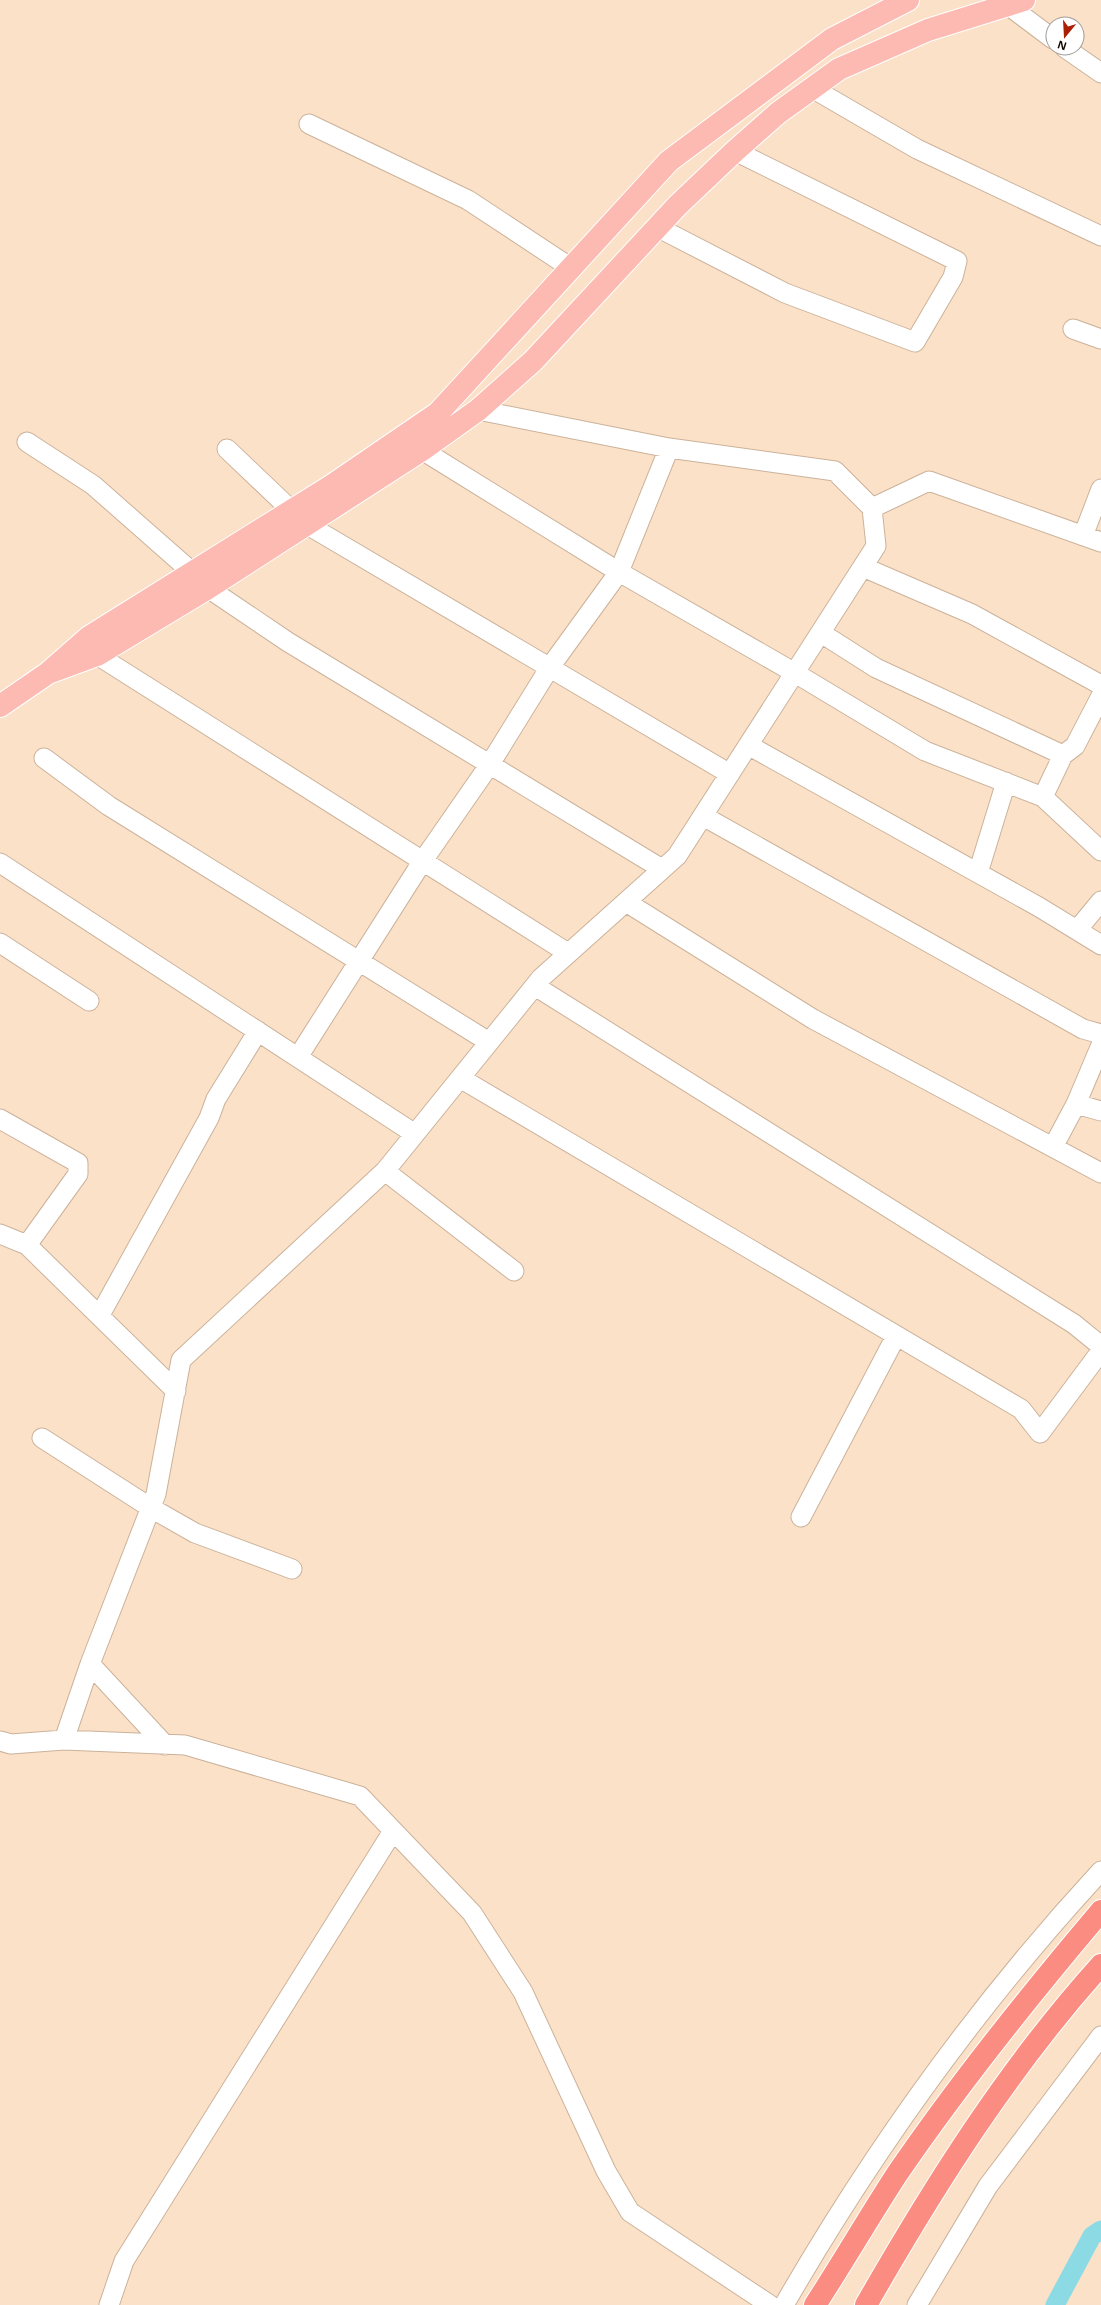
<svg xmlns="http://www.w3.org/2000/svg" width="1101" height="2305" viewBox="0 0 1101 2305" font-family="'Open Sans',sans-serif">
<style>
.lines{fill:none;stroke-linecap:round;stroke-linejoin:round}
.canal{stroke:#8cdbe4;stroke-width:19}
.street-casing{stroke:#cbb29a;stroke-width:21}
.primary-casing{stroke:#fff;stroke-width:24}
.highway-casing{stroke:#fff;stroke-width:24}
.street{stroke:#fff;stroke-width:19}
.primary{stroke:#fcbab3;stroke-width:22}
.highway{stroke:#fa8c81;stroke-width:22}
</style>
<rect width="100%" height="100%" fill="#fbe1c8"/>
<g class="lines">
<path class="canal" d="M1055,2305l37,-69 9,-6"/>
<g class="street-casing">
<path id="street" d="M1009,6l44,33
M1065,48l36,25
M812,88l105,61 184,87
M309,124l159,76 103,68
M657,227l128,66 130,49 38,-65 4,-16 -222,-110
M1073,329l28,10
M27,442l66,43 100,88
M227,449l64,61
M422,450l197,122 176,101 130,78 118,46 20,-42 12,-9 26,-50
M872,508l57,-27 172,61
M306,524l424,250
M1083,536l18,-47
M863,567l109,47 129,71
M208,588l80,54 374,227
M821,633l55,35 187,87
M97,655l471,298
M748,745l291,162 62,38
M44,758l65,48 380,236
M1043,797l58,54
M703,816l380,213 18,5
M0,863l415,271
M978,873l28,-91
M626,902l187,117 288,154
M1077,930l24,-29
M0,943l89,58
M535,986l539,338 27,22
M298,1057l124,-195 68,-98 60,-97 69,-95 50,-124
M460,1078l561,331 19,24 61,-82
M1076,1104l25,-59
M0,1119l78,44v11l-51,71
M1053,1147l23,-43 25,7
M385,1171l129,100
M0,1234l27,11 149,146
M100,1315l109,-197 7,-19 42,-68
M42,1438l109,70 44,25 97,36
M801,1517l95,-181
M90,1664l75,81
M64,1740l26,-76 66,-170 25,-134 204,-189 156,-193 136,-122 199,-310 -4,-38 -37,-37 -166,-23 -191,-38
M0,1741l11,3 53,-4 121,5 175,51 112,117 51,79 83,179 24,41 140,93
M109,2305l15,-44 269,-430
M784,2305c90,-156 195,-302 317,-434
M917,2305l71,-119 113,-150"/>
</g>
<g class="primary-casing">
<path id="primary" d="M48,673l49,-18 111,-67 214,-138 56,-40 55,-49 145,-156 57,-54 43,-38 61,-44 89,-39 96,-30
M0,706l48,-33 41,-36 242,-151 107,-73 231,-252 163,-122 76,-39"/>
</g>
<g class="highway-casing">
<path id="highway" d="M815,2305c28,-43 54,-88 82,-131 63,-92 132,-178 204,-263
M866,2305c68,-119 143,-238 235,-340"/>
</g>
<use href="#street" class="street"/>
<use href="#primary" class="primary"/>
<use href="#highway" class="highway"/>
</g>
<g transform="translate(1065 36) rotate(198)"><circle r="19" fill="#ffffff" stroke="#a09d9a"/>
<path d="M0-3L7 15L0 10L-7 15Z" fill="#ad1f03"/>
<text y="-6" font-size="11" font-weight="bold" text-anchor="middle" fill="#120a03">N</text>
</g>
</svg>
